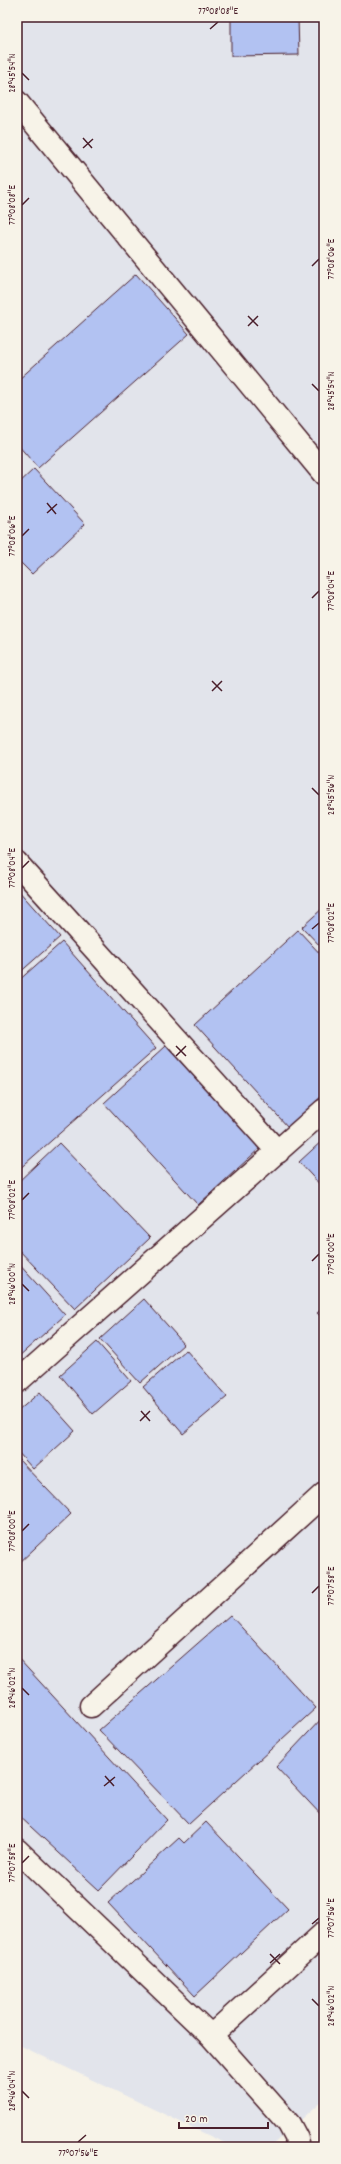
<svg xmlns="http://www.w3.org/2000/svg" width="341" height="2164" viewBox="0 0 341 2164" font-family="Dekko,sans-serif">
  <rect width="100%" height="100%" fill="#f7f3e8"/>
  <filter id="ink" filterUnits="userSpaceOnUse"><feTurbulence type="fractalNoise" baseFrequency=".025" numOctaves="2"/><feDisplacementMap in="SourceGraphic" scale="8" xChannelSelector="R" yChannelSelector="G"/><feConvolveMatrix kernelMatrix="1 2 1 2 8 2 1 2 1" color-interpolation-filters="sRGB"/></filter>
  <g filter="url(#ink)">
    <path fill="#e2e4eb" d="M17,17H324V2099L271,2147H233L17,2044Z"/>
    <path fill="#b2c2f2" stroke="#4a1f2b" d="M231,17H298L299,55L231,56Z
      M136,274L189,334L38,468L17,444V381Z
      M34,469L85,524L32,574L17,559V485Z
      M17,889L60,937L17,975Z
      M324,907V950L302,927Z
      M298,930L324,958V1094L288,1127L195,1025Z
      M62,942L156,1048L17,1171V982Z
      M166,1046L260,1148L198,1205L104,1103Z
      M324,1139V1189L299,1162Z
      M59,1143L150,1238L75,1309L17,1248V1183Z
      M17,1262L65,1315L17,1358Z
      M144,1299L184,1344L140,1383L100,1339Z
      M324,1307V1320L317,1313Z
      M97,1342L131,1381L93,1414L60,1375Z
      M186,1350L227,1397L183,1434L143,1387Z
      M40,1392L75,1431L33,1469L17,1451V1412Z
      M17,1458L71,1514L17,1565Z
      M230,1615L316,1708L189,1824L99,1730Z
      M17,1657L167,1820L99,1890L17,1814Z
      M324,1716V1818L276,1767Z
      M206,1822L288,1909L195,1996L108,1903L179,1838L184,1843Z"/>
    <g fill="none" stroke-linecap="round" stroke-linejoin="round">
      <defs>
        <path id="minor" d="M17,102L324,474
          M17,863L278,1152
          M17,1382L324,1110
          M91,1706L324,1494
          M17,1850L211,2036L289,2124L297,2139L296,2147
          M211,2036L324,1933"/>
      </defs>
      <use href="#minor" stroke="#4a1f2b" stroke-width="25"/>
      <use href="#minor" stroke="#f7f3e8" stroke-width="22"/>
    </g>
  </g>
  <path fill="none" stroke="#4a1f2b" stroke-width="1.5" d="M210,29L218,22M22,73L29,80M83,138L92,148M83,148L93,139M22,205L29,198M312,266L319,259M248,316L258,326M248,326L258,316M312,384L319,391M47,503L56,514M47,513L57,504M22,536L29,529M312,598L319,591M212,681L222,691M212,691L222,681M312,788L319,795M22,868L29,861M312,929L319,923M176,1046L186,1056M176,1056L186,1046M22,1200L29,1193M312,1261L319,1254M22,1284L29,1291M141,1411L150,1421M140,1421L150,1411M22,1531L29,1524M312,1593L319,1586M22,1688L29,1695M105,1776L114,1786M104,1786L115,1777M22,1863L29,1856M312,1924L319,1918M270,1954L280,1964M270,1963L280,1954M312,1999L319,2006M22,2091L29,2098M78,2142L86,2135"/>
  <rect width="341" height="2164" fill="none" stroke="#f7f3e8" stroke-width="44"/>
  <path d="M179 2122v6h89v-6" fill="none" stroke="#4a1f2b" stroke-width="2"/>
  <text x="185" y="2122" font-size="12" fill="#4a1f2b" stroke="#f7f3e8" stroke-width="3" paint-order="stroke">20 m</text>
  <rect x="22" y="22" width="297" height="2120" fill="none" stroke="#4a1f2b" stroke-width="1.5"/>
  <g font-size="10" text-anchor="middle" fill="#4a1f2b">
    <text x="218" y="14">77°08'08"E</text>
    <text transform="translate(11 73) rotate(-90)" y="4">28°45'54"N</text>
    <text transform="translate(11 205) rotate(-90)" y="4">77°08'08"E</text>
    <text transform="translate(330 259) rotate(-90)" y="4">77°08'06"E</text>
    <text transform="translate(330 391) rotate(-90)" y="4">28°45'54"N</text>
    <text transform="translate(11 536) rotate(-90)" y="4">77°08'06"E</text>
    <text transform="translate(330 591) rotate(-90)" y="4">77°08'04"E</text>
    <text transform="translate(330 795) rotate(-90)" y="4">28°45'56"N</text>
    <text transform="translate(11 868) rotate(-90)" y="4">77°08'04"E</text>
    <text transform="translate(330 923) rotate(-90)" y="4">77°08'02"E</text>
    <text transform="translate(11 1200) rotate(-90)" y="4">77°08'02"E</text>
    <text transform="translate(330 1254) rotate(-90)" y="4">77°08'00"E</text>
    <text transform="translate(11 1284) rotate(-90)" y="4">28°46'00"N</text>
    <text transform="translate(11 1531) rotate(-90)" y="4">77°08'00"E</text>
    <text transform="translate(330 1586) rotate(-90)" y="4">77°07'58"E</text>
    <text transform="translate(11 1688) rotate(-90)" y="4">28°46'02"N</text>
    <text transform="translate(11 1863) rotate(-90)" y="4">77°07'58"E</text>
    <text transform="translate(330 1918) rotate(-90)" y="4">77°07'56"E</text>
    <text transform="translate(330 2006) rotate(-90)" y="4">28°46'02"N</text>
    <text transform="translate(11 2091) rotate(-90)" y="4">28°46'04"N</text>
    <text x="78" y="2156">77°07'56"E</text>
  </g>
</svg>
